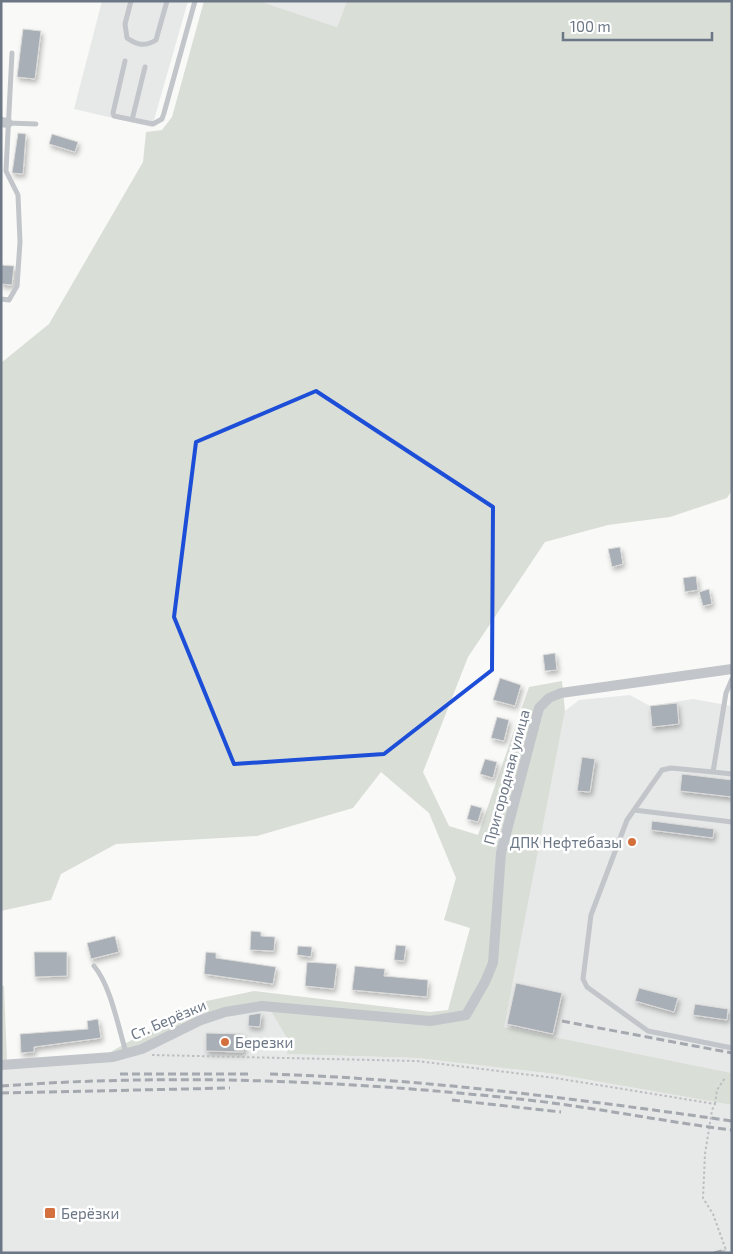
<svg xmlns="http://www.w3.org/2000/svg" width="733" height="1254" viewBox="0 0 733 1254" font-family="'Exo 2',sans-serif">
  <defs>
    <filter id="shadow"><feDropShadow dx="2" dy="3.5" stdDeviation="2.5" flood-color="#0004"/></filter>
  </defs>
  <rect width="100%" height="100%" fill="#f9f9f8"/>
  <path fill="#e7e8e8" d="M102,1H188L152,127L74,109Z
    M259,1H347L337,27Z
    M630,695L650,706L693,699L732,706V1073L503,1027L565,711L579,700Z
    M266,1003L288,1040L287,1054L417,1058L555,1074L732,1105V1253H1V1062L107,1054Z"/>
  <path fill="#d9ded7" d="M204,1H259L337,27L347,1H732V490L727,498L670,517L608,525L545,542L468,657L423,772L449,826L478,835L529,687L562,681L565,711L504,1027L732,1073V1105L555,1074L417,1058L287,1054L288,1040L266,1003L141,1046L107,1054L197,1003L254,991L430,1012L448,1010L470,928L444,920L456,878L429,813L381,772L353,808L257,836L116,844L61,874L51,900L1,911V363L49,324L143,162L146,132L162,130L172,117Z
    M1,985L4,986L7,1061L1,1062Z"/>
  <path fill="#a9afb6" stroke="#dbdbda" filter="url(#shadow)" d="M23,29L41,31L35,79L17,77Z
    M18,133L26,134L23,174L12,173Z
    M52,134L78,142L75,152L49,144Z
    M1,265L14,266L12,285L1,284Z
    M620,547L623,564L612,567L608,549Z
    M696,576L698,590L685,592L683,578Z
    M709,589L712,604L703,606L699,592Z
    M555,653L557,670L545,671L543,655Z
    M500,678L521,685L515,706L493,700Z
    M677,703L679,724L652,727L650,706Z
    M497,717L509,720L504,741L491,738Z
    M582,757L595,759L590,792L577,791Z
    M485,759L497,762L493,778L480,774Z
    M682,774L732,780V797L680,791Z
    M471,805L482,808L478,822L467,819Z
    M652,821L714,829L713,838L651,830Z
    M251,931L261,932V936L275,937L274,951L250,950Z
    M115,936L119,952L91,959L87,943Z
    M396,945L406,946L404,961L394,960Z
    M298,946L312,947L311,957L297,955Z
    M34,952H67V976L35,977Z
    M206,952L216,953V958L276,967L273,984L204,974Z
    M307,962L337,964L334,989L305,986Z
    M355,966L385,969L384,976L428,980L427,997L352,990Z
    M516,983L562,993L553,1034L507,1024Z
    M639,988L678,998L674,1012L635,1001Z
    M695,1004L728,1009L727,1020L693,1015Z
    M261,1013L260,1027L248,1026L249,1015Z
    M98,1019L101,1038L34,1047V1052L21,1053L20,1034L88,1029L87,1021Z
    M206,1033L244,1034L243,1052L206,1051Z"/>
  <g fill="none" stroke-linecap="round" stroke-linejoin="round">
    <path stroke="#bcbec1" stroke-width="2" stroke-dasharray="2.5 2.5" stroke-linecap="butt" d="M152,1055L417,1061L555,1078L715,1104L712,1110L705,1154L703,1198L713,1214L726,1250L716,1253
      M715,1104L717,1090L725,1078"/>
    <path stroke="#c2c5c9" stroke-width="5" d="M131,1L125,24L127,38C137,45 145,47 156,40L167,1
      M125,61L113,113L114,116L153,124L162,119L164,113L195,1
      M132,120L145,67
      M8,123L36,124
      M1,299L9,300L17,286L20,242L18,195L6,171L12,53
      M732,679L726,693L713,772L671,768L662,770L627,820L591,915L583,979L587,987L648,1031L732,1048
      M713,772L732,774
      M634,810L732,822
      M94,966C111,986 118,1027 126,1052"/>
    <path stroke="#c2c5c9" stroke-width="10" d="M1,122L8,123
      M1,1065L113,1057L142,1049L201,1020L225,1012L262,1006L430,1021L466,1015L485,982L493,963L501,853L539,708L549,698L561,693L732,669"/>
    <path stroke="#a4a8af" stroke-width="3" stroke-dasharray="8 4" stroke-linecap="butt" d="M562,1021L732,1053
      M120,1074H252
      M270,1074C425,1079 578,1099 732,1121
      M1,1086C179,1073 360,1081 537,1101C603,1109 667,1122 732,1130
      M1,1093L230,1088
      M452,1100L561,1112
      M714,1253L726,1250"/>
  </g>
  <path fill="none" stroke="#1d4ed8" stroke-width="4" stroke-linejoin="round" d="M316,391L493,507L492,670L384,754L234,764L174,617L196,442Z"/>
  <g fill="#d3703e" stroke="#fff" stroke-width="2">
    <circle cx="632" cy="842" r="5"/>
    <circle cx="225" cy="1042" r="5"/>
    <rect x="44" y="1207" width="12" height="12" rx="2.5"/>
  </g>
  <g text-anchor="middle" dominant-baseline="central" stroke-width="5" stroke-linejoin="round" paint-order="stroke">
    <g font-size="15" fill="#6c7786" stroke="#fff">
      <text transform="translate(506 777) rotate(-75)">Пригородная улица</text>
      <text transform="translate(168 1019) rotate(-23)">Ст. Берёзки</text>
    </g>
    <g font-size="15" fill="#6c7786" stroke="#fff" text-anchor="start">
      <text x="622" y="842" text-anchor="end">ДПК Нефтебазы</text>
      <text x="235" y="1042">Березки</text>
      <text x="61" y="1213">Берёзки</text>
    </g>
  </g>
  <rect width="733" height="1254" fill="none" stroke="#6c7786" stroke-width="5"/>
  <path d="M563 32v8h149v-8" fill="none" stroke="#6c7786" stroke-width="2.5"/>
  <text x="570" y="32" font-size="15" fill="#6c7786" stroke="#ffffff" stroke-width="4" paint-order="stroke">100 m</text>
</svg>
